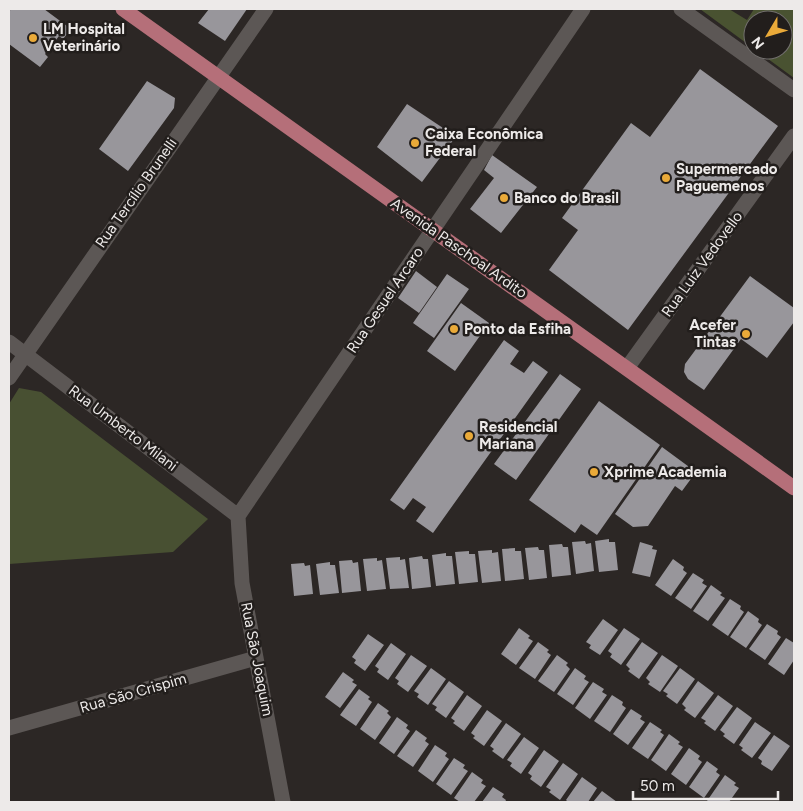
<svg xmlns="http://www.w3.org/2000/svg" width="803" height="811" viewBox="0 0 803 811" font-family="Figtree,sans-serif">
  <rect width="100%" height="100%" fill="#2c2725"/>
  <path fill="#485032" d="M19,388L41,392L208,519L173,552L9,564V404Z"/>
  <path fill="#495231" d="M700,9H729L747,20L754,9H794V78L756,50H783V20H753V48Z"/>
  <path fill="#98969b" d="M11,9H44L71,29L63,39L59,36L45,54L48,57L40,67L9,44V12Z
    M209,9H247L225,41L198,23Z
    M700,69L778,126L628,330L549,270L578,230L562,218L631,123L650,137Z
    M147,81L175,98L174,108L128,171L99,149Z
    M407,104L449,132L454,139L422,182L377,147Z
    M492,155L537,187L501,233L470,209L494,178L484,170Z
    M416,271L437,287L419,313L398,298Z
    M447,274L469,289L434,338L413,323Z
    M750,276L794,308V322L767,358L741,339L704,390L688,379L684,372L685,364Z
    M461,303L489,323L455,371L427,351Z
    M504,340L519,351L510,364L524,373L533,361L548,372L433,533L416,521L426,507L413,498L404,510L390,500Z
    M560,374L581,389L516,480L494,464Z
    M599,401L660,445L597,535L581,524L575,533L529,500Z
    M662,447L696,472L682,491L675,486L648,526L633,527L615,514Z
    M609,539V542H615L618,570L599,572L595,541Z
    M585,541L586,544L591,543L594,571L576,574L572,542Z
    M640,542L653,546L652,549L657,550L650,577L632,573Z
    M562,544L563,547H568L571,575L552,577L549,545Z
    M538,547L539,550H544L547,578L529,580L525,548Z
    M515,548V551H521L524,579L505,581L502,549Z
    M492,550V553L498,552L501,581L482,583L478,551Z
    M469,551V554H475L478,582L459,584L455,552Z
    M446,553V556H452L455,584L436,586L432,555Z
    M422,556L423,559H428L431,587L412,589L409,558Z
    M400,557V560L405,559L409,588L390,589L386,558Z
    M377,558V561L382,560L386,589L367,591L363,559Z
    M673,559L684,567L683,570L687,573L671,596L655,585Z
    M352,560L353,563L358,562L361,591L342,593L339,561Z
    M330,562V565H335L339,593L320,595L316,564Z
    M304,563L305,566L310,565L313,594L294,596L291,564Z
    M693,573L704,580L702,583L707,586L691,609L675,598Z
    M711,585L722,593L720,595L725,598L708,621L693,611Z
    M730,599L741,606L740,609L744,612L728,636L712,625Z
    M748,611L759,619L758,622L762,625L746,648L730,637Z
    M603,619L618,630L600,655L589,648L591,645L586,642Z
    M767,624L778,631L777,634L781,637L765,660L749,649Z
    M519,628L530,636L528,638L533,641L516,665L501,654Z
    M624,628L640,639L621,665L610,657L612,654L608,651Z
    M368,634L384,645L365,671L354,663L356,660L352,657Z
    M786,638L794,643V660L784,675L768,664Z
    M538,642L549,650L547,652L551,655L535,679L519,668Z
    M642,642L658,653L639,679L628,671L630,669L626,665Z
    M391,643L406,654L388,680L377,672L379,669L375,666Z
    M411,655L427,666L408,692L397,684L399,681L395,678Z
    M557,655L568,663L566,665L570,669L554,692L538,681Z
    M662,655L678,666L660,692L648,684L650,682L646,678Z
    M431,668L446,679L428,705L417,697L419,694L414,691Z
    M575,668L586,676L584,679L589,682L573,705L557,694Z
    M680,668L695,679L677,704L666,696L668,694L663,691Z
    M343,672L354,680L352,682L357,685L340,708L325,697Z
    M449,681L464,692L446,718L435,710L437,707L432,704Z
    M698,681L714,693L695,718L684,710L686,708L682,704Z
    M593,682L604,689L602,692L607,695L590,719L575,708Z
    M359,689L370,697L368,699L372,702L356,726L340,715Z
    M467,695L482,706L464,731L453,723L455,721L451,718Z
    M612,695L623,702L622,705L626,708L610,732L594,721Z
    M718,695L733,706L715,731L704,723L706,721L701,718Z
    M378,703L389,711L387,713L391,717L375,740L360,729Z
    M737,707L752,718L734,744L723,736L725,734L720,730Z
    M631,709L642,716L640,719L645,722L628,745L613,734Z
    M487,710L502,721L484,746L473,738L475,736L471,733Z
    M397,717L408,725L406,728L410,731L394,754L379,743Z
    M650,722L662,730L660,732L664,735L648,759L632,748Z
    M755,722L771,733L752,758L741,750L743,748L739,745Z
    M506,723L521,734L503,759L492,751L494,749L490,746Z
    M416,730L427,738L425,741L429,744L413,767L397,756Z
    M669,734L680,742L678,744L683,747L666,771L651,760Z
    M774,735L790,746L772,771L761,764L762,761L758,758Z
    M524,737L539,748L521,774L510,766L512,763L507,760Z
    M435,745L447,753L445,756L449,759L433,782L418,771Z
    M689,748L700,756L698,759L702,762L686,785L671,774Z
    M544,750L559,761L541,787L530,779L532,776L528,773Z
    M454,758L465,765L463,768L468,771L451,795L436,784Z
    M707,761L718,769L716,772L720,775L704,798L689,787Z
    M563,763L578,774L560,800L549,792L551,790L546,787Z
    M472,772L483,780L481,783L486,786L474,802H460L454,798Z
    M725,775L736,783L734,785L739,788L729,802H709L707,801Z
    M582,777L597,788L588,802H568L566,800Z
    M493,787L504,794L502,797L506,800L505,802H482Z
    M602,791L617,802H593Z"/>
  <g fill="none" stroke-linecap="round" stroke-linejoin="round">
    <path stroke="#5c5755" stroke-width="15" d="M681,9L794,90
      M9,342L238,516
      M627,368L794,136
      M9,378L266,9
      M238,516L583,9
      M238,516L242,583L283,802
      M9,728L256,658"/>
    <path stroke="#b56f79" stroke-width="15" d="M123,9L794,488"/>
  </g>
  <g fill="#eaaa39" stroke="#221e1c" stroke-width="2">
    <circle cx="33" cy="38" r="5"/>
    <circle cx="415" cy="143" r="5"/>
    <circle cx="666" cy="178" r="5"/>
    <circle cx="504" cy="198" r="5"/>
    <circle cx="454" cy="329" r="5"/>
    <circle cx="746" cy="334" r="5"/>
    <circle cx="469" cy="436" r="5"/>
    <circle cx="594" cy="472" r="5"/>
  </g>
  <g text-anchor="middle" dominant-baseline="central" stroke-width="5" stroke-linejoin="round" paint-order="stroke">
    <g font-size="15" font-weight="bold" fill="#edeae9" stroke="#221e1c" text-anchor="start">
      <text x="43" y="29">LM Hospital<tspan x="43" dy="17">Veterinário</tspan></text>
      <text x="425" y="134">Caixa Econômica<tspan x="425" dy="17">Federal</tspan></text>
      <text x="676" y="169">Supermercado<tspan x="676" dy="17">Paguemenos</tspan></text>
      <text x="514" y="198">Banco do Brasil</text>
      <text x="736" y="325" text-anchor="end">Acefer<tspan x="736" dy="17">Tintas</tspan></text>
      <text x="464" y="329">Ponto da Esfiha</text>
      <text x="479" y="427">Residencial<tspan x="479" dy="17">Mariana</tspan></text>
      <text x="604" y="472">Xprime Academia</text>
    </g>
    <g font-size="15" fill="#edeae9" stroke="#221e1c">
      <text transform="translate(136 193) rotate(-55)">Rua Tercílio Brunelli</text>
      <text transform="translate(459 248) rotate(35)">Avenida Paschoal Ardito</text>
      <text transform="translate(702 264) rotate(-54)">Rua Luiz Vedovello</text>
      <text transform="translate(385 300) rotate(-56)">Rua Gesuel Arcaro</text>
      <text transform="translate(123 428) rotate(37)">Rua Umberto Milani</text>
      <text transform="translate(257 659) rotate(79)">Rua São Joaquim</text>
      <text transform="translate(133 693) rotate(-16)">Rua São Crispim</text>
    </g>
  </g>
  <rect width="803" height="811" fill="none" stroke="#edeae9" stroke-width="20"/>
  <g transform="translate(768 35) rotate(232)"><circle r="24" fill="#221e1c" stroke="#73706e"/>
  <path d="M0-4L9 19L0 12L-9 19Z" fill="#eaaa39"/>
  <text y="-8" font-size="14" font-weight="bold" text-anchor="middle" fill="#edeae9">N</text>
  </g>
  <path d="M633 791v8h145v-8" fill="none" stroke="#edeae9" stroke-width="2.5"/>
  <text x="640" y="791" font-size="15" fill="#edeae9" stroke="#221e1c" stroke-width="4" paint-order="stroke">50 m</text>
</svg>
